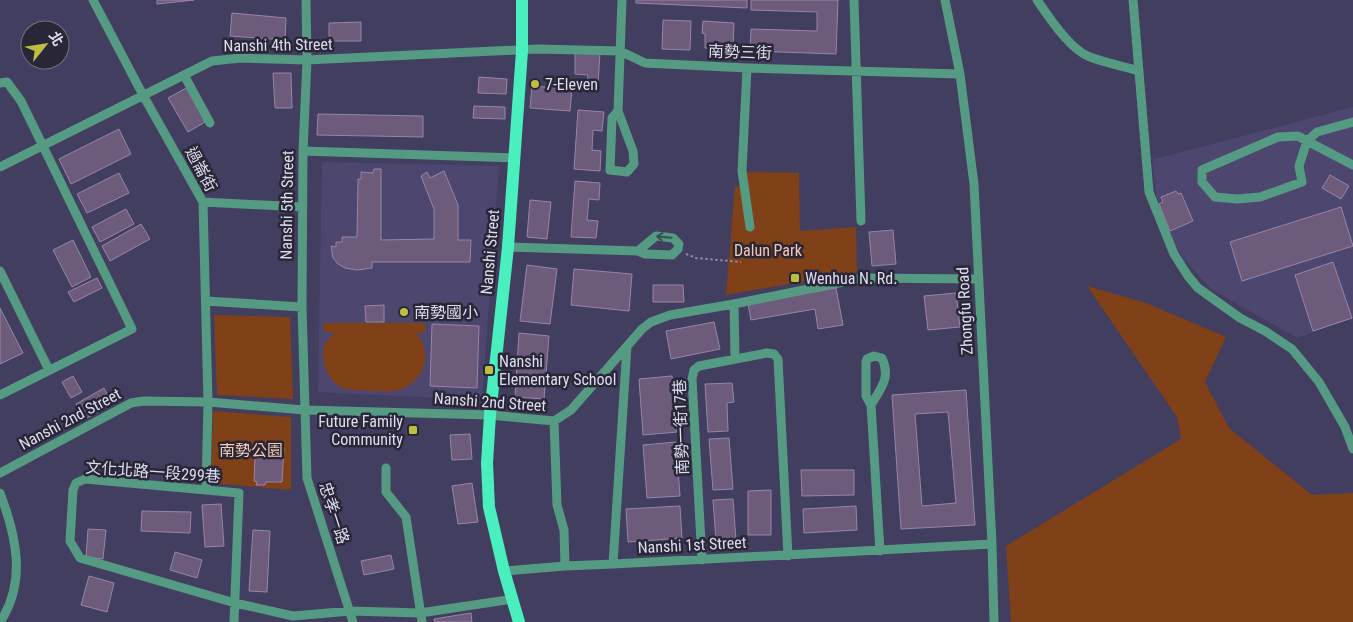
<svg xmlns="http://www.w3.org/2000/svg" width="1353" height="622" viewBox="0 0 1353 622" font-family="'Roboto Condensed','Noto Sans TC',sans-serif">
  <rect width="100%" height="100%" fill="#423e5f"/>
  <path fill="#4d4770" d="M1353,107V318L1297,338L1211,289L1184,259L1166,231L1156,192L1152,160Z
    M322,162L499,166L482,400L318,392Z"/>
  <path fill="#804018" d="M746,172L799,173L800,231L856,227L857,272L726,295L735,186L744,187Z
    M1087,286L1146,303L1226,337L1205,382L1229,428L1312,495L1353,493V622H1011L1006,546L1181,439L1177,417Z
    M214,315L290,317L293,399L217,395Z
    M324,323H425V333H416C423,341 426,350 425,361C423,376 408,390 393,391C386,392 378,391 370,391C361,390 351,391 343,388C328,382 319,360 325,345C327,340 331,336 334,332H324Z
    M213,411L291,417V490L211,483Z"/>
  <path fill="#6d5b7c" stroke="#9885a9" fill-rule="evenodd" d="M157,0H194L157,4Z
    M636,0H747V8L636,3Z
    M751,0H838L836,54L750,51L751,29L817,31V12L751,10Z
    M232,13L286,18L285,40L230,36Z
    M663,20L691,21L690,50L662,49Z
    M703,21L734,23L733,49L705,48V34L702,33Z
    M361,22V41H329V23Z
    M575,52L600,53L598,84L587,83L588,75L575,74Z
    M273,73H291L292,108H275Z
    M479,77L507,79L506,94L478,93Z
    M532,86L572,89L570,111L530,108Z
    M188,87L207,121L188,132L168,98Z
    M474,106L505,107V119L473,118Z
    M578,110L604,112L602,131L593,130L592,150L601,151L600,171L574,169Z
    M318,114L423,116V137L317,135Z
    M119,129L131,154L71,184L59,159Z
    M374,169H381V240L434,239V209L421,176L427,172L430,178L444,171L458,205V240H471L470,262H372V268L357,270L345,268L338,264L333,258L331,246L336,247V242H342V237H357L358,179H361V172L373,173Z
    M119,173L129,193L87,213L77,194Z
    M1330,175L1349,186L1341,199L1322,188Z
    M575,181L600,183L599,200L589,199L587,220L598,221L596,238L571,237Z
    M1176,191L1178,194L1181,193L1193,221L1170,231L1159,204L1163,202L1161,197Z
    M530,200L551,202L547,239L527,237Z
    M1341,207L1353,246L1242,281L1230,242Z
    M126,209L134,224L100,242L92,227Z
    M141,224L150,239L110,261L102,246Z
    M893,230L896,264L872,266L869,232Z
    M73,240L91,277L72,287L53,250Z
    M1333,262L1352,318L1313,331L1295,275Z
    M527,265L557,269L550,324L520,321Z
    M574,269L632,274L629,311L571,305Z
    M97,278L102,288L74,302L68,292Z
    M653,285H683L684,302H653Z
    M836,288L843,325L818,329L815,309L751,320L748,304Z
    M956,293L960,327L928,330L924,296Z
    M384,305V322H366L365,306Z
    M0,308L23,353L0,364Z
    M714,322L720,349L671,359L666,331Z
    M432,324L479,326L477,388L430,386Z
    M519,333L549,336L544,399L515,397Z
    M73,376L82,392L71,398L62,382Z
    M672,376L677,432L643,435L639,379Z
    M732,383L734,402L727,403L728,431L708,432L705,384Z
    M104,388L112,404L85,419L76,404Z
    M966,390L975,525L901,529L892,395ZM948,412L956,503L922,506L915,414Z
    M470,434L472,459L452,460L450,435Z
    M729,438L733,489L713,490L709,439Z
    M676,442L680,496L647,498L643,445Z
    M268,447L284,448L282,482H266L265,485H256L257,482L254,481L255,458L267,459Z
    M801,470H854V495L802,496Z
    M472,483L478,522L458,524L452,486Z
    M771,490V535H748V491Z
    M733,499L736,540L716,541L713,500Z
    M221,504L224,546L205,547L202,505Z
    M680,506L682,538L628,542L626,509Z
    M856,506L857,530L804,533L803,509Z
    M142,511L191,512L190,533L141,531Z
    M88,529L106,530L103,559L86,557Z
    M253,530L270,531L267,592L249,591Z
    M175,552L202,560L197,578L170,570Z
    M391,555L394,569L364,575L361,561Z
    M89,576L114,583L107,612L81,605Z
    M471,613L472,622H435L434,619Z"/>
  <g fill="none" stroke-linecap="round" stroke-linejoin="round">
    <path stroke="#8f8ca7" stroke-width="2" stroke-dasharray="2.5 2.5" stroke-linecap="butt" d="M686,254L696,258L741,262"/>
    <path stroke="#559a82" stroke-width="9" d="M93,0L143,95L203,202L208,402L206,490
      M306,0L307,60L303,151L302,307L307,478L353,622
      M854,0L861,221
      M945,0L960,74L974,184L992,544L994,622
      M1037,0C1049,17 1070,50 1090,57C1106,63 1123,66 1139,71
      M1133,0L1149,192L1174,254L1188,276L1198,288L1240,318L1265,331L1292,349L1319,382L1345,427L1353,449
      M747,68L742,171L750,227
      M184,75L210,123
      M0,83L7,82L21,101L132,329L0,395
      M618,111L633,151L634,164L627,172L610,170L612,118L618,111L622,0
      M1353,122L1317,132L1307,141L1353,165
      M1298,136L1307,141L1299,166L1302,182L1260,197L1237,199L1215,197L1202,182V170L1278,137Z
      M303,151L514,158
      M0,167L212,61L241,58L307,60L537,49L620,51L645,63L747,68L960,74
      M203,202L302,207
      M508,247L638,251L645,254L672,255L678,249L679,244L673,238L656,236L638,251
      M0,271L49,370
      M206,301L302,307
      M734,304L735,358
      M627,346L613,564L992,544
      M871,405C881,388 891,378 882,358L874,356L867,359L866,362V396L871,405L880,551
      M554,421L557,505L564,530L565,566
      M386,468V492L406,517L422,622
      M0,473L131,403L144,401L208,402L304,410L490,415L554,421L571,410L642,329L651,322L670,315L734,304L863,278L979,279
      M0,493C16,535 27,582 0,622
      M702,560L692,379L694,370L699,366L767,353L774,354L778,359L788,556
      M504,571L565,566L613,564
      M234,622L239,493L85,479L76,483L73,490L70,541L80,558L235,603L293,616L351,611L420,613L513,599"/>
    <path stroke="#4aefbf" stroke-width="12" d="M519,622L504,571L489,507L487,463L490,415L508,247L522,51V0"/>
  </g>
  <defs><path id="oneway-shaft" d="M-6 0H5M1.5-3L5.5 0L1.5 3" fill="none" stroke-width="1.6" stroke-linecap="round" stroke-linejoin="round" transform="scale(1.25)"/></defs>
  <use stroke="#384f51" href="#oneway-shaft" transform="translate(664 237) rotate(-175)"/>
  <g fill="#bebf42" stroke="#292737" stroke-width="2">
    <circle cx="535" cy="84" r="5"/>
    <rect x="790" y="273" width="10" height="10" rx="2.5"/>
    <circle cx="404" cy="312" r="5"/>
    <rect x="484" y="365" width="10" height="10" rx="2.5"/>
    <rect x="408" y="425" width="10" height="10" rx="2.5"/>
  </g>
  <g text-anchor="middle" dominant-baseline="central" stroke-width="5" stroke-linejoin="round" paint-order="stroke">
    <g font-size="16" fill="#dfddf2" stroke="#292737">
      <text transform="translate(278 45) rotate(-1)">Nanshi 4th Street</text>
      <text transform="translate(740 52) rotate(2)">南勢三街</text>
      <text transform="translate(201 169) rotate(62)">過崙街</text>
      <text transform="translate(287 205) rotate(-89)">Nanshi 5th Street</text>
      <text transform="translate(490 252) rotate(-85)">Nanshi Street</text>
      <text transform="translate(965 311) rotate(-93)">Zhongfu Road</text>
      <text transform="translate(490 402) rotate(4)">Nanshi 2nd Street</text>
      <text transform="translate(70 419) rotate(-28)">Nanshi 2nd Street</text>
      <text transform="translate(681 427) rotate(-92)">南勢一街17巷</text>
      <text transform="translate(153 472) rotate(4)">文化北路一段299巷</text>
      <text transform="translate(334 513) rotate(72)">忠孝一路</text>
      <text transform="translate(692 545) rotate(-3)">Nanshi 1st Street</text>
    </g>
    <g font-size="16" fill="#dfddf2" stroke="#292737" text-anchor="start">
      <text x="545" y="84">7-Eleven</text>
      <text x="805" y="278">Wenhua N. Rd.</text>
      <text x="414" y="312">南勢國小</text>
      <text x="499" y="361">Nanshi<tspan x="499" dy="18">Elementary School</tspan></text>
      <text x="403" y="421" text-anchor="end">Future Family<tspan x="403" dy="18">Community</tspan></text>
    </g>
    <g font-size="16" fill="#f5c9b2" stroke="#292737">
      <text x="768" y="250">Dalun Park</text>
      <text x="251" y="450">南勢公園</text>
    </g>
  </g>
  <g transform="translate(45 45) rotate(60)"><circle r="24" fill="#292737" stroke="#727082"/>
  <path d="M0-4L9 19L0 12L-9 19Z" fill="#bebf42"/>
  <text y="-8" font-size="14" font-weight="bold" text-anchor="middle" fill="#dfddf2">北</text>
  </g>
</svg>
